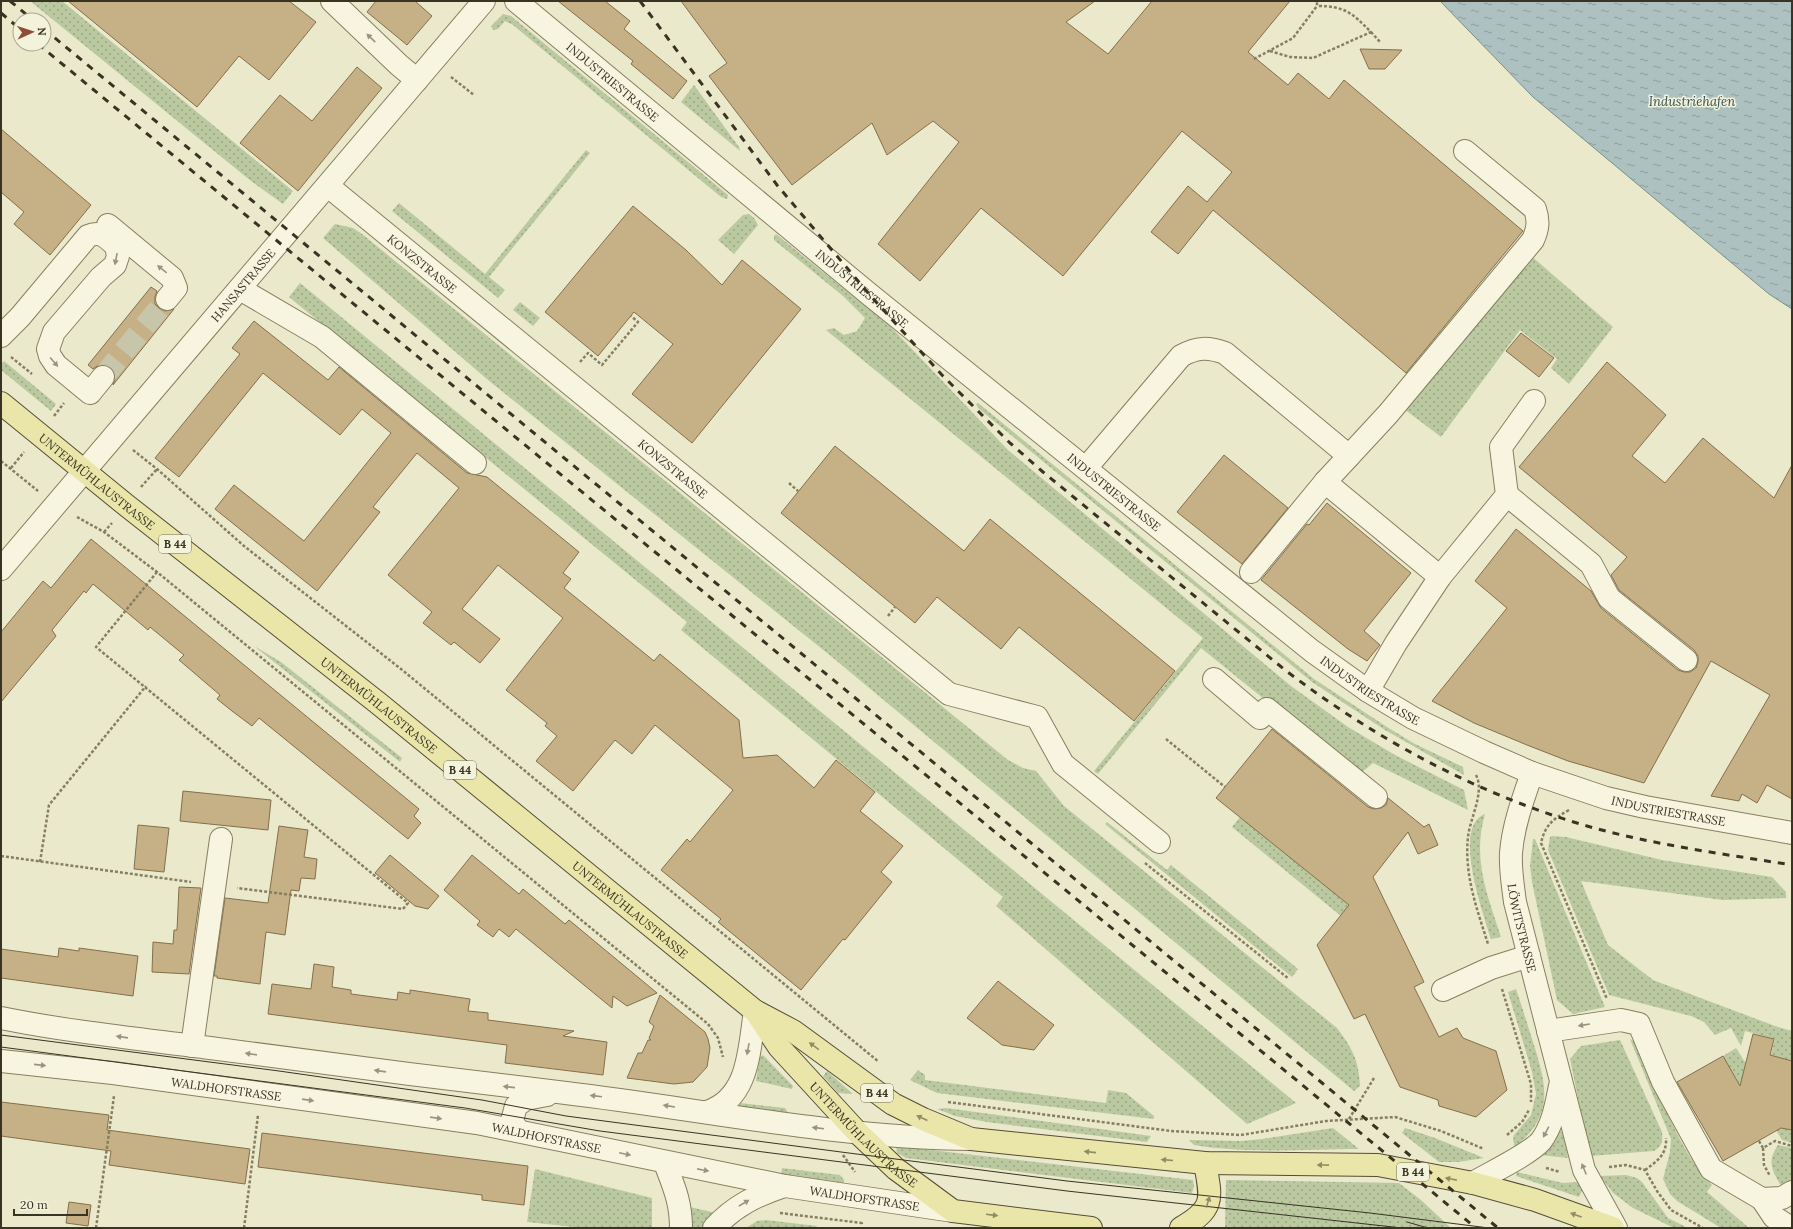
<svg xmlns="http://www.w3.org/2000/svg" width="1793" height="1229" viewBox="0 0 1793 1229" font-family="Lora,serif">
  <defs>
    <pattern id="grass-dots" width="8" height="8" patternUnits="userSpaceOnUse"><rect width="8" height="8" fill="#bac9a0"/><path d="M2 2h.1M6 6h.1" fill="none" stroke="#98a482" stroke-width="1.8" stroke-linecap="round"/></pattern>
    <pattern id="water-ripples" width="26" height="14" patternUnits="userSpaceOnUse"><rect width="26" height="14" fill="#acc1c0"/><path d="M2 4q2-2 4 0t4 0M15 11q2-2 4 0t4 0" fill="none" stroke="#8d9d9c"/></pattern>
  </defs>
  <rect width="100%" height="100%" fill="#ebe9cc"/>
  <path fill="url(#grass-dots)" d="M30,1H62L293,191L283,204L251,181Z
    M503,14L511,16L728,195L727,199L721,197L513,25L505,21L498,29L493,30L491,26Z
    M694,85L739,147L740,151L681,102Z
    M586,150L590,153L489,277L505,290L498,298L392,211L399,203L485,274Z
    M749,214L754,218L758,225L734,254L718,240L743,215Z
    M335,224L353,228L362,234L1008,760L1023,768L1036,771L1064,806L1337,1028C1352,1048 1359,1060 1360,1086L1354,1091L832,657L488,380L323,238Z
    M776,234L891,327L1008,450L1291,686L1348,727L1395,755L1464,790L1468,810L1373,763L1361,773L1280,712L1201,648L1098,774L1094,771L1203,638L826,330L834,328L844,335L857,331L865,318L843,296L774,240V236Z
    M1529,254L1613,327L1569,384L1551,368L1557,359L1520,330L1441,437L1404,409Z
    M300,283L1296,1103L1247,1124L996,906L1003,897L681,630L687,622L289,297Z
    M520,302L540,318L533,326L513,310Z
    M4,361L56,404L51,411L1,370V364Z
    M978,403L1314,679L1387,727L1415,744L1463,767L1464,775L1385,730L1312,682L978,408L976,404Z
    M254,646L281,662L402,758L400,762Z
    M1485,814C1472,859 1487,894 1501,937L1491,939C1484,916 1451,826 1485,814Z
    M1240,817L1349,905L1341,916L1232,827Z
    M1107,822L1167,870L1171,865L1298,969L1292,977L1105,824Z
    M1552,836L1566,837L1662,860L1772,877L1786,892V898L1723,900L1581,881L1608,945L1653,980L1775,1026L1792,1031V1061L1779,1058L1762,1090L1775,1039L1745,1031L1741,1046L1731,1028L1715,1035L1704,1022L1691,1016L1609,995L1548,850L1550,837Z
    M1533,839H1535L1605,1007L1573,1014L1557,1000L1532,882L1530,866Z
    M1516,989C1522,1007 1528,1026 1534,1045C1547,1087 1554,1116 1515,1147L1513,1140L1514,1135L1531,1115L1536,1094L1532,1072L1508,992Z
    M1630,1039L1639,1044C1657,1087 1679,1153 1712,1185L1707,1192L1749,1228H1721L1677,1201L1670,1194L1663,1179L1670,1152L1671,1139Z
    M1620,1040L1662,1132C1663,1142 1662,1146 1654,1151L1590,1156L1570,1059L1581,1046Z
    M1736,1048L1745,1062L1760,1066L1747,1098L1723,1056Z
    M763,1055L793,1086L792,1089L756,1081L760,1057Z
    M918,1070L925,1075V1080L1106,1103L1108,1090L1126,1093L1154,1116V1119L937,1093L910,1080Z
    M827,1071L853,1094L838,1093L823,1076Z
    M740,1103L785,1108L791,1117L739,1108Z
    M946,1108L1151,1136L1147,1142L987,1122L955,1116L937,1109Z
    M1333,1128L1359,1149C1304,1149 1247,1154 1194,1145L1189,1140L1241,1141L1262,1139Z
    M1405,1128L1435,1138L1484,1158L1458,1162H1439L1402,1133Z
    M1781,1128L1792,1130V1143L1782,1140L1776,1130Z
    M1558,1131H1563L1568,1158L1540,1155Z
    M1778,1145L1792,1148V1187L1784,1191C1774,1173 1765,1164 1778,1145Z
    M896,1146L1193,1180L1194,1186L1192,1193L906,1158L897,1153Z
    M782,1168L840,1175L844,1180V1185L781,1175Z
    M535,1169L652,1198V1228H583L527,1222Z
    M1517,1172L1563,1183L1578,1182L1583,1189L1579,1197L1516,1176Z
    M1626,1175L1637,1178L1642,1182L1668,1218L1688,1228H1674L1633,1208L1613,1193L1600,1176Z
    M1226,1180L1399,1183L1421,1200L1451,1228H1225Z
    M690,1207L716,1213L702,1228H688Z
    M766,1220L817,1226L816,1228H746L757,1221Z"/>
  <path fill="url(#water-ripples)" stroke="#738f8e" d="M1440,1H1792V309L1769,294L1533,97Z"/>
  <path fill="#c6b086" stroke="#846f49" d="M68,1H289L316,22L269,80L239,56L197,107Z
    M376,1H415L432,16L407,45L367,12Z
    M558,1H605L630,21L624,29L687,81L673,99L631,64L633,61Z
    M681,1H1095L1066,22L1108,54L1152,1H1290L1248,52L1288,85L1298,73L1329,99L1344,80L1523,231L1406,373L1213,210L1178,254L1151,232L1188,186L1207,202L1232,172L1182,131L1063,276L981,208L920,281L878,244L959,142L933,121L887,155L872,123L792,185L709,76L727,63Z
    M1360,49L1402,50L1385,69H1369Z
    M357,67L382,88L298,191L240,143L280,95L312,121Z
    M1,129L91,205L50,255L14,224L24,212L1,192Z
    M633,206L686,250L722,285L742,260L801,309L692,443L632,394L673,344L634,312L598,356L545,312Z
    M151,287L157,291L155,297V304L159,308L165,311L174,309L113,385L115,379V373L111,367L105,365H99L93,369L88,365Z
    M254,321L328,380L339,367L467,473L487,477L579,552L563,573L571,579L564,588L654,661L660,654L739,720L743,758L777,755L814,788L836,760L875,792L860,811L903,846L881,872L892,882L845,940L843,939L801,990L718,922L721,919L661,870L687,839L690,842L733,790L655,725L632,754L615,740L573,791L536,761L557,736L545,726L547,723L506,690L563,618L498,565L462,609L500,639L480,663L454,642L451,645L423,623L432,612L388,575L459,488L417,453L373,507L380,512L317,591L215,509L234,485L304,541L391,433L362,409L340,435L263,373L179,477L155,458L240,354L232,348Z
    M1521,333L1554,358L1539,377L1506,351Z
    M1607,362L1666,415L1632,456L1665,483L1703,438L1774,498L1792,465V799L1767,785L1757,803L1742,794L1739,801L1711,796L1770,695L1711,661L1644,783L1568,761L1527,745L1474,723L1432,701L1507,608L1475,581L1516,529L1591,591L1601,608L1678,670L1684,672H1690L1696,668L1698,662V656L1694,650L1619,590L1611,575L1627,557L1519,467Z
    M835,446L964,551L990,519L1175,671L1134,721L1019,627L1001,649L937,597L915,623L781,513Z
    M1224,455L1288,508L1242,564L1177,512Z
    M1327,503L1411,573L1364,631L1380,645L1367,661L1348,649L1261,580L1307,524L1309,525Z
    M91,539L419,809L414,816L421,823L408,839L259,718L252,726L232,711L217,699L220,695L179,660L184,655L150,627L148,630L93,584L86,593L84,591L52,630L56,636L1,702V632L43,581L51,588Z
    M1272,729L1368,807L1374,809L1381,808L1386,805L1388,798L1424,827L1429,824L1438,845L1418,854L1408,832L1373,877L1424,982L1414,987L1439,1037L1457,1028L1463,1038L1496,1051L1507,1090L1476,1117L1439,1106L1438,1100L1400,1087L1365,1014L1354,1019L1317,945L1349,905L1216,798Z
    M183,791L271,800L268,830L180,821Z
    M138,825L169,828L164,872L134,869Z
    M279,826L308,830L304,857L317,859L315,879L301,878L299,891L291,890L285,935L266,932L260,984L217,978V976H214L225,898L268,903Z
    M390,855L439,896L428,909L415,906L375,873Z
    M472,855L519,894L523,889L565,924L569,920L657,993L627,1006L613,996L612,1008L516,929L509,937L499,929L493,937L477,925L480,921L444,890Z
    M179,887L201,888L189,974L152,972L153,942L173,944L174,930H177Z
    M59,948L79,951V948L138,956L133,996L1,978V949L58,957Z
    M314,964L334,967L332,987L351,990V994L397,1000L398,992L410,994V990L470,999L468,1011L488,1013V1020L574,1031L563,1036L607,1042L603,1075L505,1063L507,1045L268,1014L272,984L311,989Z
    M998,981L1054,1025L1034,1050L1002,1045L967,1018Z
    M660,995L705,1032L708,1039L710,1048L707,1067L693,1082L674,1084L627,1078L638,1053H642L648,1040H651L649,1038L654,1026L649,1022Z
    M1753,1034L1774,1039L1770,1055L1792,1061V1130L1781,1128L1723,1161L1677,1082L1723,1056L1740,1086Z
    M1,1102L109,1115L107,1130L250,1149L245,1184L109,1165L111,1151L1,1136Z
    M262,1133L528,1166L524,1205L482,1200V1195L258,1167Z
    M69,1202L91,1205L88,1226L66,1223Z"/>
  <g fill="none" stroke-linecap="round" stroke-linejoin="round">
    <path stroke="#c7c5aa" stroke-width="22" stroke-dasharray="22 11" stroke-linecap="butt" d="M103,377L167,299"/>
    <defs>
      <g id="minor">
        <path d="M332,1L399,65L417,80"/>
        <path id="s1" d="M516,1L869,294L1312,651L1368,691L1413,718L1484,752L1532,773L1606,798L1645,807L1792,833"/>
        <path id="s2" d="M328,186L949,694L1037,717L1063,764L1159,842"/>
        <path d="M108,225L172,278L176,288L167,299"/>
        <path d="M240,289L322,337L475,463"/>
        <path d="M1,336L20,317L88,236C101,230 107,238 116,246L118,256L115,265L101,277L54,332L48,349L50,356L56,365L90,393L103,377"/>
        <path d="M1086,468L1181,356C1197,347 1208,347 1225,353L1349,456"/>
        <path d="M1325,482L1440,577"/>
        <path d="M1507,495L1591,564L1609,598L1686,660"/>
        <path id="s3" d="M1,569L484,1"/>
        <path d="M1251,572L1325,482L1388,414L1533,240C1538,229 1539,221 1535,209L1465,151"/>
        <path d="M1214,679L1260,718L1267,709L1376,797"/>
        <path d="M1368,691L1396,643L1440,577L1507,495L1501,447L1534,401"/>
        <path id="s4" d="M1532,773C1523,799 1513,826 1511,853C1510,869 1513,886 1515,902L1584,1170L1616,1228"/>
        <path d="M1443,990L1491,968L1529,956"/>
        <path d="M1,1018C70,1032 140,1039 210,1048C329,1064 447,1079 566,1093C701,1109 835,1138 971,1139"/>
        <path d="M1548,1031L1621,1020L1639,1024L1663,1082L1711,1169L1762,1199L1774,1217L1791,1228"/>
        <path d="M192,1046L221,839"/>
        <path id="s5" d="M1,1061L113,1073L477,1123L785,1186L953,1211"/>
        <path d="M707,1112C750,1098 749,1048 755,1011"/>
        <path d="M518,1131L512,1121L516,1106L526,1099L547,1095"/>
        <path d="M665,1163C674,1187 681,1202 681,1228"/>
        <path d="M1473,1183C1488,1174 1530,1154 1541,1141C1553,1125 1556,1105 1560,1086"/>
        <path d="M1762,1199L1782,1198L1792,1192"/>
        <path d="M714,1228C734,1206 757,1195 784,1186"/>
      </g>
      <g id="major">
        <path id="s6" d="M1,403L126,505L378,703L755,1011L793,1031L893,1104L923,1119L971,1139L1205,1163L1378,1165L1473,1183L1535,1200L1613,1228"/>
        <path id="s7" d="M756,1012L779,1047L857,1132L896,1169L953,1211L1091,1228"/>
        <path d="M1181,1228C1216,1208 1211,1198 1205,1163"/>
      </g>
    </defs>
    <use href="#minor" stroke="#877e61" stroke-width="24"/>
    <use href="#major" stroke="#564c34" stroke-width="24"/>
    <path stroke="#877e61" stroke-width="2.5" stroke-dasharray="3 2" stroke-linecap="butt" d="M1371,32L1380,42
      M1270,51L1290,57L1313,58L1371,32C1352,13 1345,6 1317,6
      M1254,59L1293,38L1317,6V1
      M451,77L474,95
      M11,357L32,374
      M580,362L588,353L602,365L638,322L631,316
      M54,416L64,403
      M133,450L157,469L244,546L401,669L879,1062
      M1,461L38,491
      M11,468L24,452
      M789,483L798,491
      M141,487L157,469
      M77,517L104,532L157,572L708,1024L718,1038L723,1057
      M104,532L112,523
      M157,572L96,647L408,903L403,909L237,888
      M888,616L895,607
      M1166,739L1225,787
      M1476,775C1485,792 1470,818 1468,837C1464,875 1477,909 1488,944
      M1569,810C1553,819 1545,825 1541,843L1607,999
      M1,856L191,882
      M40,862L49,805L146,686
      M1145,863L1289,979
      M1502,989L1531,1084V1102
      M948,1102L1171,1131L1241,1135L1326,1121L1395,1117L1441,1131L1484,1149
      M1349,1119L1374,1078
      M1507,1135L1522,1122L1529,1110
      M1759,1141L1763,1148L1775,1141L1792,1146
      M1763,1148L1764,1165L1770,1176
      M843,1155L855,1172
      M1609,1167L1626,1165L1645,1170L1657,1191L1671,1210L1703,1228
      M1546,1168L1560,1172
      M1645,1170C1657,1161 1667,1155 1666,1138
      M780,1213L862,1223V1221
      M96,1228L114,1096
      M244,1228L258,1115"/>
    <use href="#minor" stroke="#f7f5df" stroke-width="22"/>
    <use href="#major" stroke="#eae5a9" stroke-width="22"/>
    <path stroke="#393323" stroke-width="1" d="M1,1035L279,1071L482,1100L566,1116L841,1152L1067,1181L1370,1213L1489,1228
      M1,1047L465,1108L600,1131L1067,1191L1402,1228
      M1407,1222L1428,1228"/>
    <path stroke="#393323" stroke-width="3" stroke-dasharray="7 7" stroke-linecap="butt" d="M10,1L33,20
      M640,1L777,185L869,294L942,375L1010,443L1043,472L1285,670C1377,740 1477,794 1587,826C1654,845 1724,854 1792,865
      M1,13L20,29
      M44,29L1498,1228
      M38,44L1476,1228"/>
  </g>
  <defs><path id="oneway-solid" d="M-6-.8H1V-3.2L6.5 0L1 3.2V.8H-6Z"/></defs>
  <g fill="#989481">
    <use href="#oneway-solid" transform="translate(371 38) rotate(-136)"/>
    <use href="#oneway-solid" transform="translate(116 259) rotate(101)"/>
    <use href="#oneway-solid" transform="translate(162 269) rotate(-141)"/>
    <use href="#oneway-solid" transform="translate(54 362) rotate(49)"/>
    <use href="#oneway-solid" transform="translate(1584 1025) rotate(171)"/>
    <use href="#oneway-solid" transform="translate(122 1037) rotate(-172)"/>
    <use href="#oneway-solid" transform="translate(748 1049) rotate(100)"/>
    <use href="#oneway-solid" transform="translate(251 1054) rotate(-172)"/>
    <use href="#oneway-solid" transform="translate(40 1065) rotate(6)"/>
    <use href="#oneway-solid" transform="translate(380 1071) rotate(-172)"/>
    <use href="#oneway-solid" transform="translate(509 1087) rotate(-174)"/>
    <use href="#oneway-solid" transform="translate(596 1096) rotate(-173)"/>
    <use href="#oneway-solid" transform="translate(308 1100) rotate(8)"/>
    <use href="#oneway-solid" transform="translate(669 1106) rotate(-171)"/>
    <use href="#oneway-solid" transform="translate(436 1118) rotate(8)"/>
    <use href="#oneway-solid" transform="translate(818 1128) rotate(-173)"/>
    <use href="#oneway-solid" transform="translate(1546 1132) rotate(118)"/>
    <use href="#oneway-solid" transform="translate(625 1154) rotate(12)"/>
    <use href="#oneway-solid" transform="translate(1584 1169) rotate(-112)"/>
    <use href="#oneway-solid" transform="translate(703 1170) rotate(11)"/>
    <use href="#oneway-solid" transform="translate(744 1203) rotate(-31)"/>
  </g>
  <g fill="#928c66">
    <use href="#oneway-solid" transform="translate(814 1046) rotate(-144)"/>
    <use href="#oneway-solid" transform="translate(922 1118) rotate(-155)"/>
    <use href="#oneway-solid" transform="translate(1090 1152) rotate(-174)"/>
    <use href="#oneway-solid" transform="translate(1167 1160) rotate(-175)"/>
    <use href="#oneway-solid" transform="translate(1323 1165) rotate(-179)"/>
    <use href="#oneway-solid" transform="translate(1451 1179) rotate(-169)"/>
    <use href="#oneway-solid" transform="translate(1208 1202) rotate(-74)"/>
    <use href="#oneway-solid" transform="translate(992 1215) rotate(7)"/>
    <use href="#oneway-solid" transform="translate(1576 1215) rotate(-160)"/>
  </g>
  <g text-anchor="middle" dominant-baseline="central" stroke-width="3" stroke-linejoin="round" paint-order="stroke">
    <g fill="#f3f2db" stroke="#716c5a" stroke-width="1">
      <rect x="159" y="535" width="32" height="18" rx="3"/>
      <rect x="444" y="761" width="32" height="18" rx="3"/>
      <rect x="861" y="1084" width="32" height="18" rx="3"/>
      <rect x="1397" y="1163" width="32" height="18" rx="3"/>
    </g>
    <g font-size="11" font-weight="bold" fill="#393323">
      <text x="175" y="544">B 44</text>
      <text x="460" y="770">B 44</text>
      <text x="877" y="1093">B 44</text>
      <text x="1413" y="1172">B 44</text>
    </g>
    <g font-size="12" fill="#393323" stroke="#f3f2db">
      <text stroke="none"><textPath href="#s1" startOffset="126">INDUSTRIESTRASSE</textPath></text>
      <text stroke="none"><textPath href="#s2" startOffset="122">KONZSTRASSE</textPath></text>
      <text stroke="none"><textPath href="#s3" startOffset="373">HANSASTRASSE</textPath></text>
      <text stroke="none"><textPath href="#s1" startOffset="450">INDUSTRIESTRASSE</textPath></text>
      <text stroke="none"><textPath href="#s2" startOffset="446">KONZSTRASSE</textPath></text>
      <text stroke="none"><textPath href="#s6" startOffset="124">UNTERMÜHLAUSTRASSE</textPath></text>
      <text stroke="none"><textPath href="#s1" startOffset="774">INDUSTRIESTRASSE</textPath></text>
      <text stroke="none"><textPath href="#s1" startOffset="1098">INDUSTRIESTRASSE</textPath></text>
      <text stroke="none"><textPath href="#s6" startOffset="484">UNTERMÜHLAUSTRASSE</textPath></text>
      <text stroke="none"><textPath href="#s1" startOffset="1422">INDUSTRIESTRASSE</textPath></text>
      <text stroke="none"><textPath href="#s6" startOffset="808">UNTERMÜHLAUSTRASSE</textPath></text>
      <text stroke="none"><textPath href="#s4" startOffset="159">LÖWITSTRASSE</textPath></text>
      <text stroke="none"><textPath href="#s5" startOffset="227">WALDHOFSTRASSE</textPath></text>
      <text stroke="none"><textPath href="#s7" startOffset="164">UNTERMÜHLAUSTRASSE</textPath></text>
      <text stroke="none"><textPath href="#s5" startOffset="551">WALDHOFSTRASSE</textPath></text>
      <text stroke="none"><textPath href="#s5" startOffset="875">WALDHOFSTRASSE</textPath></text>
    </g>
    <g font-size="13" font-style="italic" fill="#345157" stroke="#f3f2db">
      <text x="1692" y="101">Industriehafen</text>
    </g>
  </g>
  <rect width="1793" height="1229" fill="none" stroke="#393323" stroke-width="4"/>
  <g transform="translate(32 32) rotate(87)"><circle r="19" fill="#f3f2db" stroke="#a9a691"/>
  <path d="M0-3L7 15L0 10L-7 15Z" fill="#914c37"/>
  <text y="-6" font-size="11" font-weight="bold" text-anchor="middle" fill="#393323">N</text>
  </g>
  <path d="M14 1209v6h73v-6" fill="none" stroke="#393323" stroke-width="2"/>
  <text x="20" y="1209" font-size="12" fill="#393323" stroke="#f3f2db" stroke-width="3" paint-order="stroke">20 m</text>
</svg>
